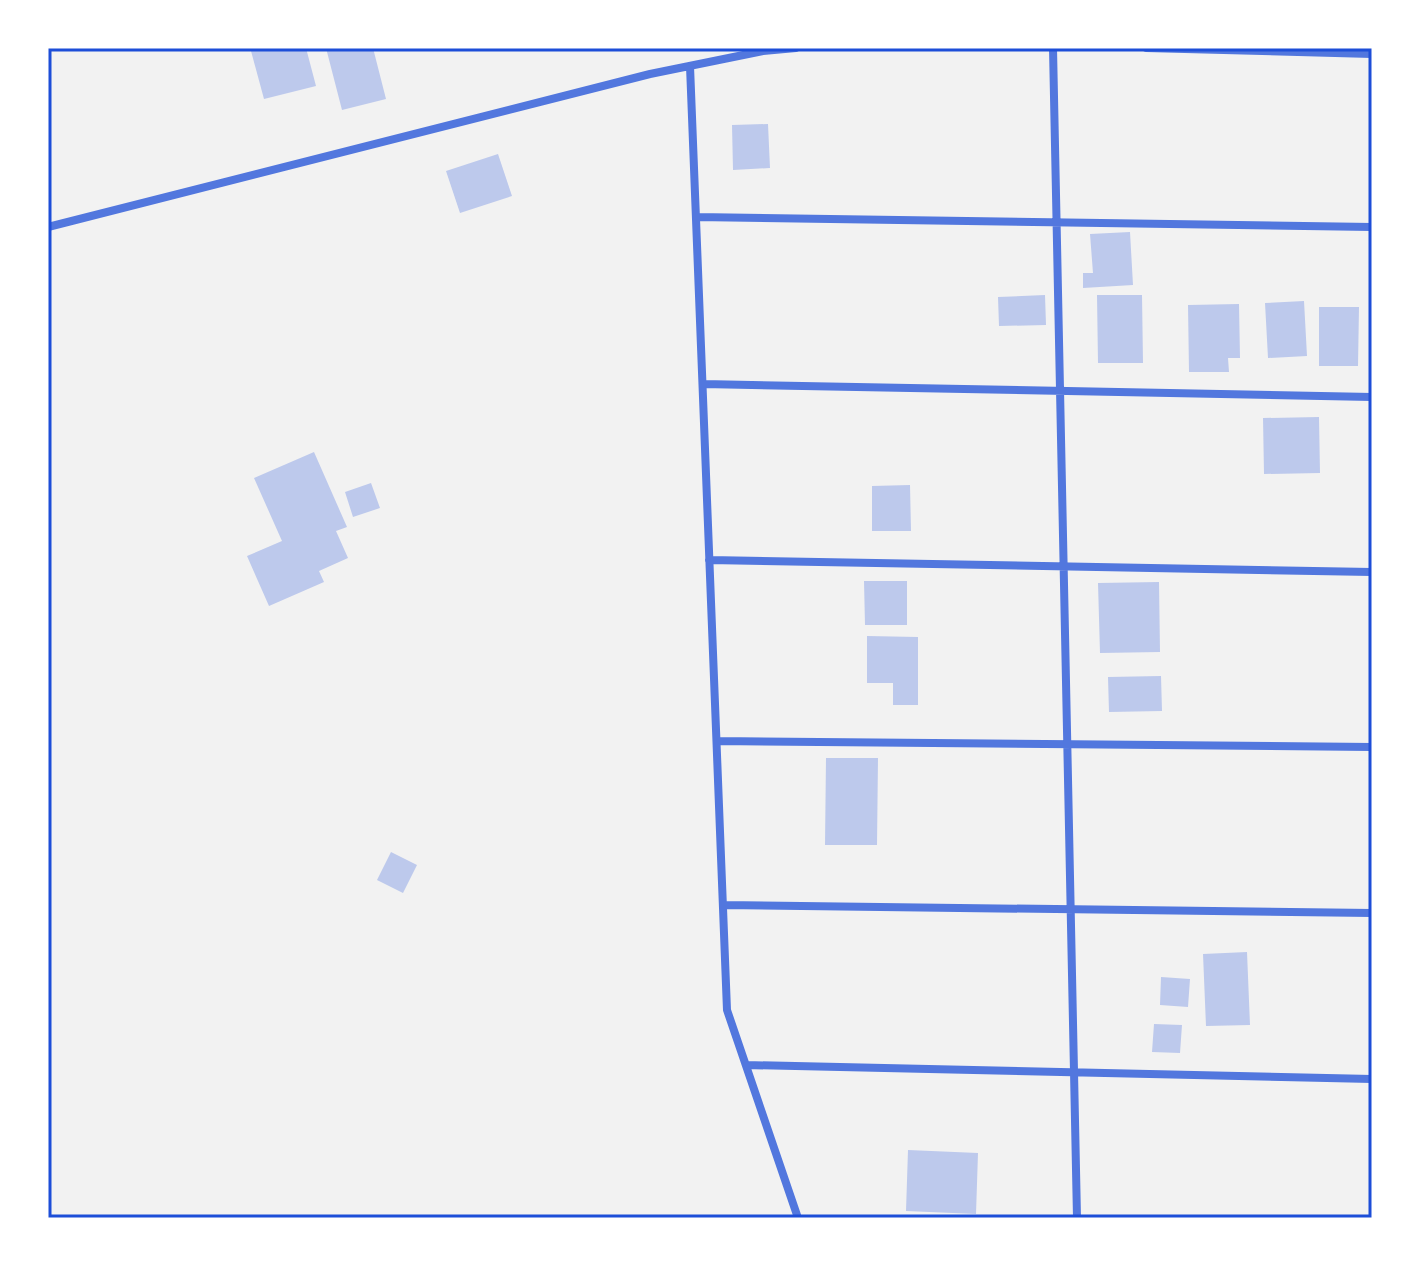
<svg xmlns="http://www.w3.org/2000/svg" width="1420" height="1266" viewBox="0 0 1420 1266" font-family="'Exo 2',sans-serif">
  <rect width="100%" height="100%" fill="#f2f2f2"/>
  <path fill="#bdc9ec" d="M263,48H306L316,86L264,99L251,51Z
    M326,48H373L386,99L342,110Z
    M768,124L770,168L733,170L732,125Z
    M498,154L512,196L460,213L446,171Z
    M1130,232L1133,285L1083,288V273H1093L1090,234Z
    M1045,295L1046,325L999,326L998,297Z
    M1097,295H1142L1143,363H1098Z
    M1304,301L1307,356L1268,358L1265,303Z
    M1239,304L1240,358H1228L1229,372H1189L1188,305Z
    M1319,307H1359L1358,366H1319Z
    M1319,417L1320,473L1264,474L1263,418Z
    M314,452L347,527L336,531L348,558L319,571L324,582L269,606L247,556L282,541L254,478Z
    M371,483L380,508L353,517L345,492Z
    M910,485L911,531H872V486Z
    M864,581H907V625H865Z
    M1159,582L1160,652L1100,653L1098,583Z
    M867,636L918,637V705H893V683H867Z
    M1161,676L1162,711L1109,712L1108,677Z
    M826,758H878L877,845H825Z
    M391,852L417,865L403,893L377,880Z
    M1247,952L1250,1025L1206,1026L1203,954Z
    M1161,977L1190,979L1188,1007L1160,1005Z
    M1154,1024L1182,1025L1180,1053L1152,1052Z
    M908,1150L978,1153L976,1214L906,1211Z"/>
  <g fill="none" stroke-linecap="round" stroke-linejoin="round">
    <path stroke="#5277de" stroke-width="8" d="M1053,48L1077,1218
      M1146,48L1372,54
      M690,66L727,1010L798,1218
      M696,217L1372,227
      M48,227L650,74L763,51L796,48
      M703,384L1372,397
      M709,560L1372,572
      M717,741L1372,747
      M723,905L1372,913
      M746,1065L1372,1079"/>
  </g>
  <rect width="1420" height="1266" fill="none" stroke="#ffffff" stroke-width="100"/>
  <rect x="50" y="50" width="1320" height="1166" fill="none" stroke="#1d4ed8" stroke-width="3"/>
</svg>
